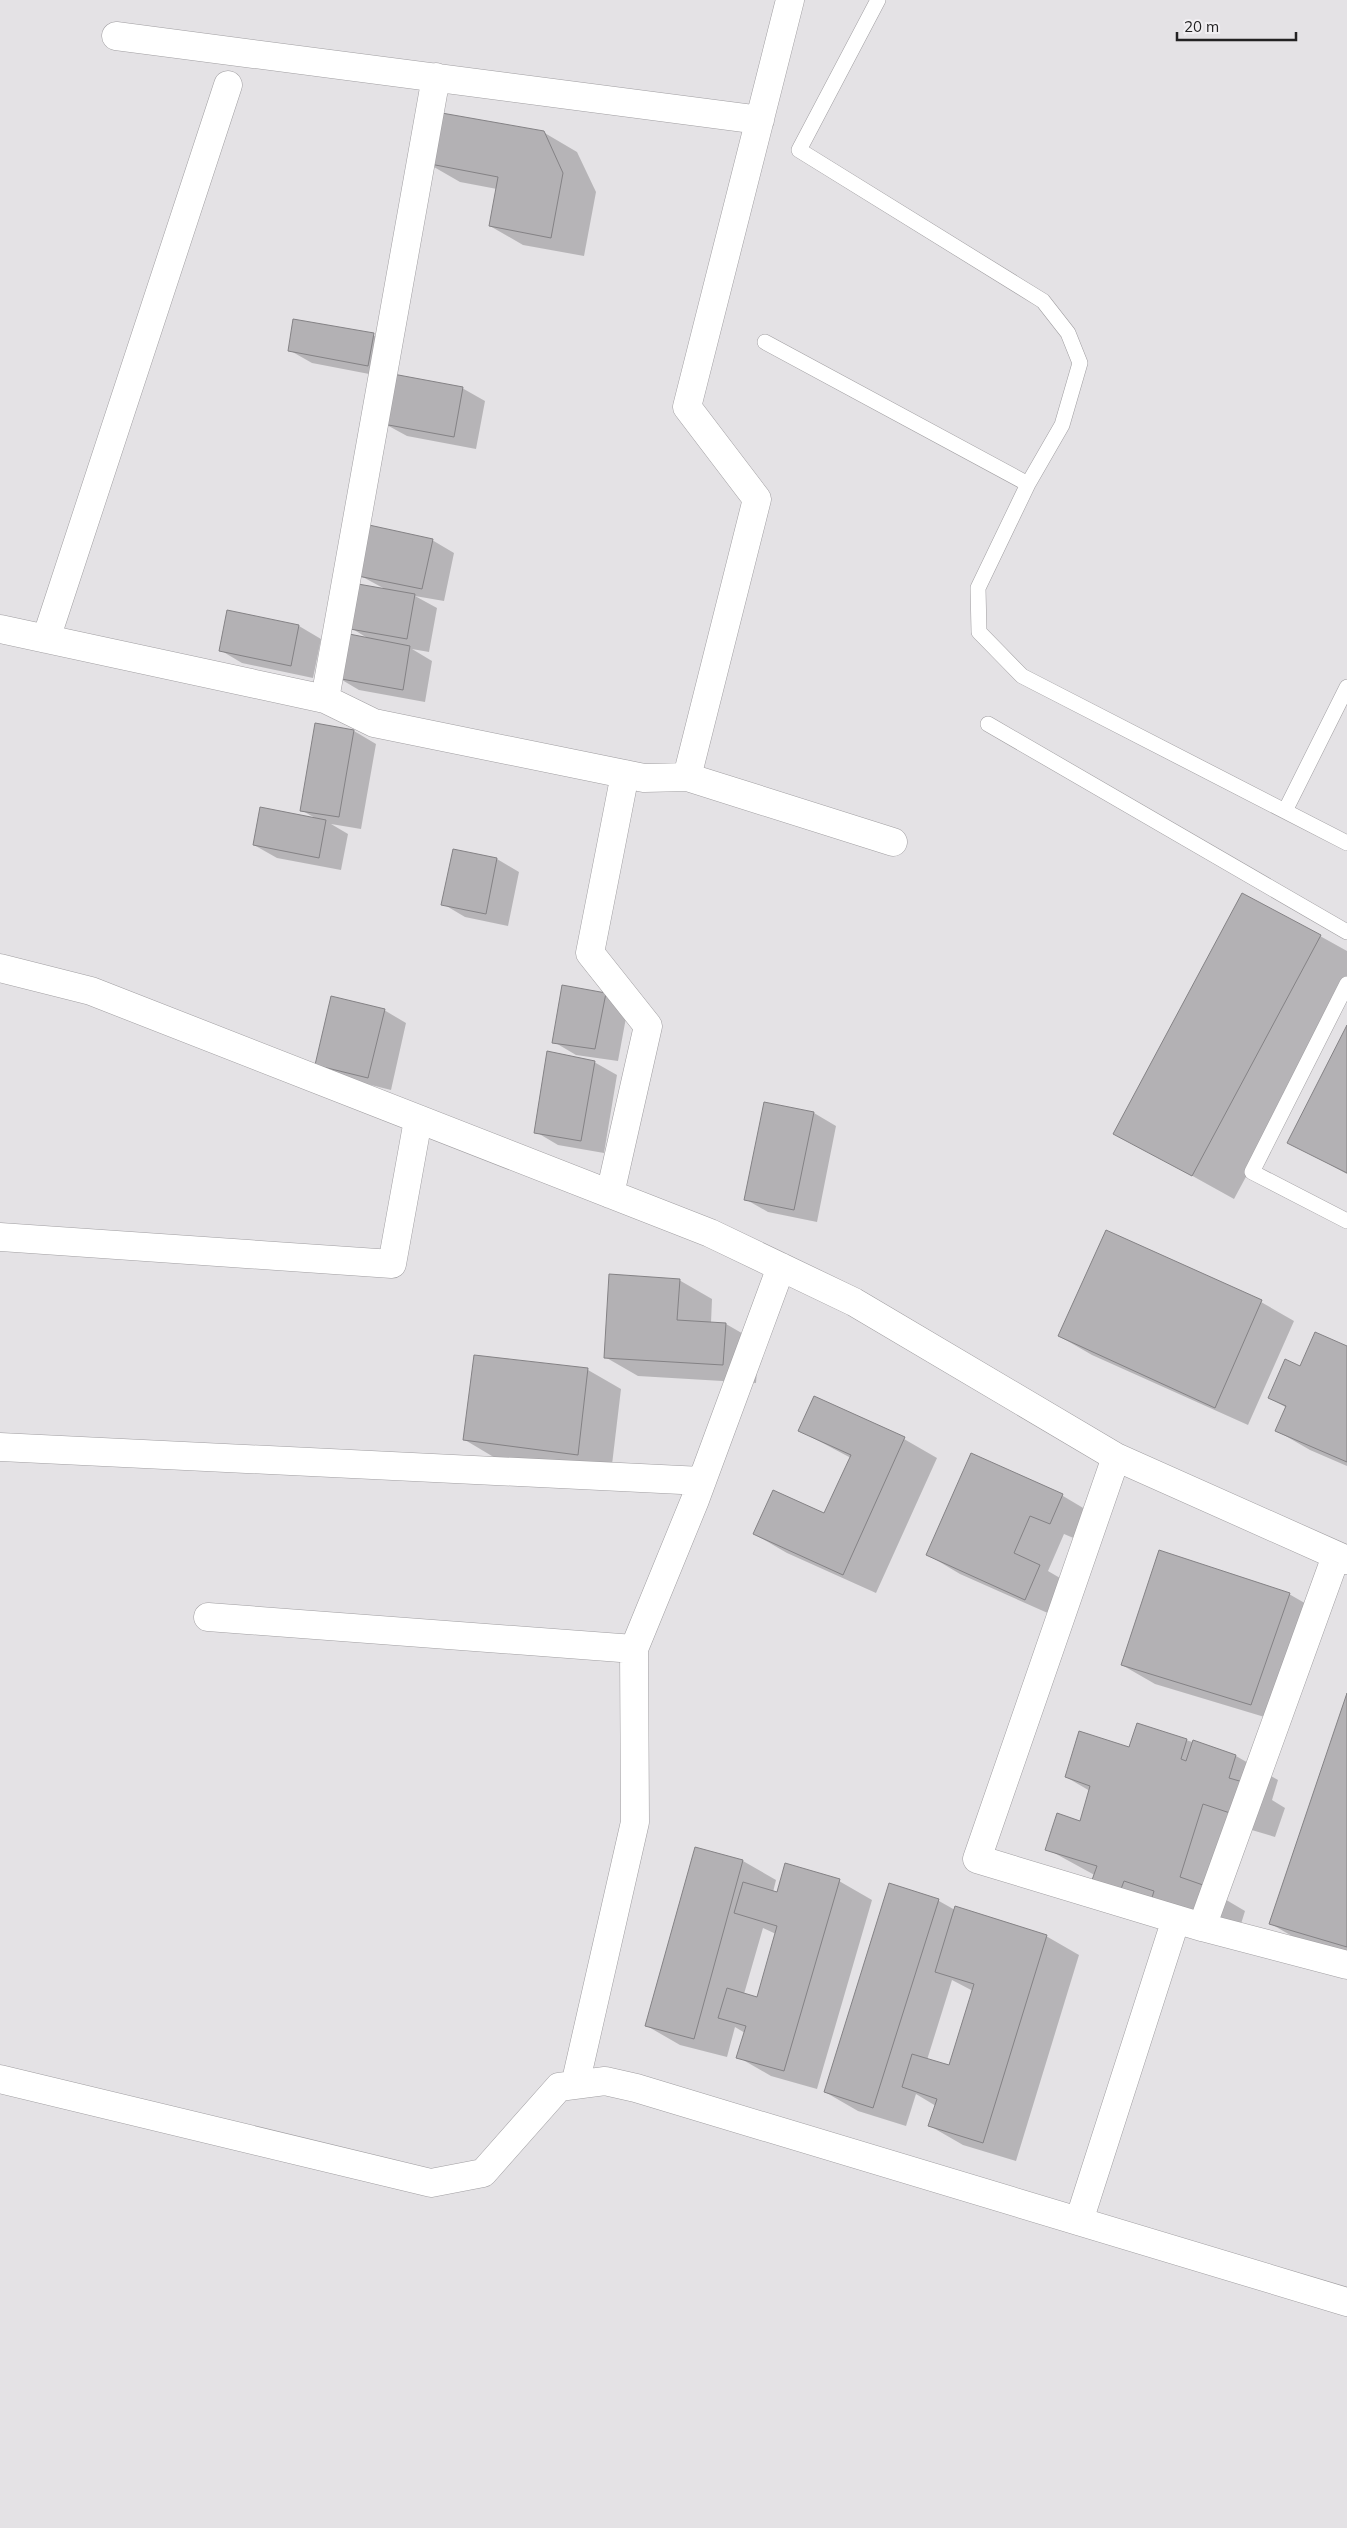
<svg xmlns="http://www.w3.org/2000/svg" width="1347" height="2528" viewBox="0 0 1347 2528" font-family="Mulish,sans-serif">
  <rect width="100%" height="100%" fill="#e4e2e5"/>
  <path fill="#0003" fill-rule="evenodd" d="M543,132L577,152L596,192L584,256L523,245L490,226L497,189L460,182L427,163Z
    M373,335L396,348L390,378L312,363L289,350Z
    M462,388L485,401L476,449L407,436L385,424Z
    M432,540L454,553L444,601L415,596L437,608L429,652L412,649L432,661L425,702L359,690L337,677L369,639L351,628L385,589L359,575Z
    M299,626L321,639L313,678L242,663L220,650Z
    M354,731L376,744L361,829L331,824L348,834L341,870L277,858L254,845L317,819L301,810Z
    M497,859L519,872L508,926L465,917L443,904Z
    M1320,936L1347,951V989L1234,1199L1115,1133Z
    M606,994L628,1007L618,1061L576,1055L554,1042Z
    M384,1010L406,1023L391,1090L339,1077L316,1064Z
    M1347,1028V1174L1289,1142Z
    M594,1062L617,1075L604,1153L558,1145L536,1132Z
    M765,1103L814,1113L836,1126L817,1222L768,1212L745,1199Z
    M1106,1232L1261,1302L1294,1321L1248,1425L1092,1355L1059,1336Z
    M679,1280L712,1299L711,1323L726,1324L759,1343L756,1383L638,1376L605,1357Z
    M1347,1347V1466L1310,1450L1277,1431L1287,1408L1269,1398L1301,1368Z
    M475,1356L588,1370L621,1389L611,1473L497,1459L465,1440Z
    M815,1398L904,1439L937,1458L876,1593L787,1553L754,1534L825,1515L851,1458L800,1431Z
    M972,1455L1063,1496L1095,1515L1083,1542L1064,1534L1048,1571L1072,1585L1059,1618L960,1574L928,1555Z
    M1289,1594L1322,1613L1284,1723L1155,1684L1122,1665Z
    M1347,1697V1958L1313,1948L1271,1924Z
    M1186,1740L1236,1756L1278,1780L1272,1800L1285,1808L1275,1837L1245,1828L1223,1898L1245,1911L1237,1937L1164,1913L1047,1849L1080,1823L1090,1791L1066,1777L1130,1749Z
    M696,1848L743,1861L776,1880L773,1892L777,1893L839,1881L872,1900L817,2089L771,2076L738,2057L745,2033L735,2027L727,2057L680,2045L647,2026ZM763,1928L776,1934L758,1998L744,1994Z
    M890,1885L939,1901L955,1910L1046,1936L1079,1955L1016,2161L963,2145L930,2126L936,2106L916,2094L906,2126L858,2111L825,2092ZM952,1980L973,1991L950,2067L927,2060Z"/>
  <path fill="#b3b1b4" stroke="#848285" d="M436,112L544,131L563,173L551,238L489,226L498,177L425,163Z
    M293,319L374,333L368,366L288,351Z
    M393,374L463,387L454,437L383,424Z
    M369,525L433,539L422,589L358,576Z
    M358,584L415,594L407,639L350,629Z
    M227,610L299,625L291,666L219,651Z
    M344,633L410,646L403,690L336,678Z
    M315,723L354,730L339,817L300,811Z
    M260,807L326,820L319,858L253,845Z
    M453,849L497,858L486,914L441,905Z
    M1242,893L1321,935L1192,1176L1113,1134Z
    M562,985L606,993L595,1049L552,1043Z
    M331,996L385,1009L368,1078L315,1065Z
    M1347,1025V1173L1287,1143Z
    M547,1051L595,1061L581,1141L534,1133Z
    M764,1102L814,1112L794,1210L744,1200Z
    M1106,1230L1262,1300L1215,1408L1058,1336Z
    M609,1274L680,1279L677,1320L726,1323L723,1365L604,1358Z
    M1315,1332L1347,1346V1462L1275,1431L1286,1406L1268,1398L1285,1359L1300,1366Z
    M474,1355L588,1368L578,1455L463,1440Z
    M814,1396L905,1437L843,1575L753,1534L773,1490L824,1513L851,1455L798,1431Z
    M971,1453L1063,1494L1050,1524L1030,1516L1014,1553L1040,1565L1025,1600L926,1555Z
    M1159,1550L1290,1593L1251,1705L1121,1665Z
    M1347,1693V1947L1269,1924Z
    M1137,1723L1187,1739L1181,1759L1186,1761L1193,1740L1236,1755L1229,1778L1243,1782L1233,1814L1203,1804L1180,1877L1203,1885L1194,1914L1151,1901L1154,1891L1124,1881L1121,1889L1092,1880L1097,1866L1045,1850L1057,1813L1080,1821L1090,1786L1065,1777L1079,1731L1129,1747Z
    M695,1847L743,1860L694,2039L645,2026Z
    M785,1863L840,1879L784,2071L736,2058L746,2026L718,2018L727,1988L757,1997L777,1926L734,1913L743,1882L777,1892Z
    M889,1883L939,1899L873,2108L824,2092Z
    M955,1906L1047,1935L983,2143L928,2126L937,2099L902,2087L912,2054L949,2065L974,1984L935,1972Z"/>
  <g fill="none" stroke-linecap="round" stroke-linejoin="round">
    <defs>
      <path id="lane" d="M878,0L799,150L1043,301L1068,333L1080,363L1062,425L1028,484L978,588L979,632L1022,676L1347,843
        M765,342L1028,484
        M988,724L1347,932
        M1285,811L1347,687
        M1347,984L1252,1172L1347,1221"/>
      <path id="street" d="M116,36L760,120
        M436,77L325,699L374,723L644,778L687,777L893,842
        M0,629L325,699
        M46,639L228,85
        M687,777L757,499L687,407L790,0
        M0,968L91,991L710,1233L854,1302L1116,1457L1347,1560
        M610,1194L648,1026L590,953L625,774
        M0,1237L392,1264L418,1120
        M0,1447L702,1481
        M1116,1457L977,1859L1202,1927L1347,1965
        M208,1617L634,1649
        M1202,1927L1336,1556
        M0,2079L431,2183L483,2173L559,2087L605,2081L636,2088L1347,2302
        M575,2085L635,1822L634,1649L695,1500L781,1267
        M1079,2221L1176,1919"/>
    </defs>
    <use href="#lane" stroke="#a09ea1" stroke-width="16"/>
    <use href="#street" stroke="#a09ea1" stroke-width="29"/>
    <use href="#lane" stroke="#fff" stroke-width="15"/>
    <use href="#street" stroke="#fff" stroke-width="28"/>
  </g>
  <path d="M1177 32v8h119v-8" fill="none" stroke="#232223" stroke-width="2.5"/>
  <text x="1184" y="32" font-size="15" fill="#232223" stroke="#f1eff2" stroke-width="4" paint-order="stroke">20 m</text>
</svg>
